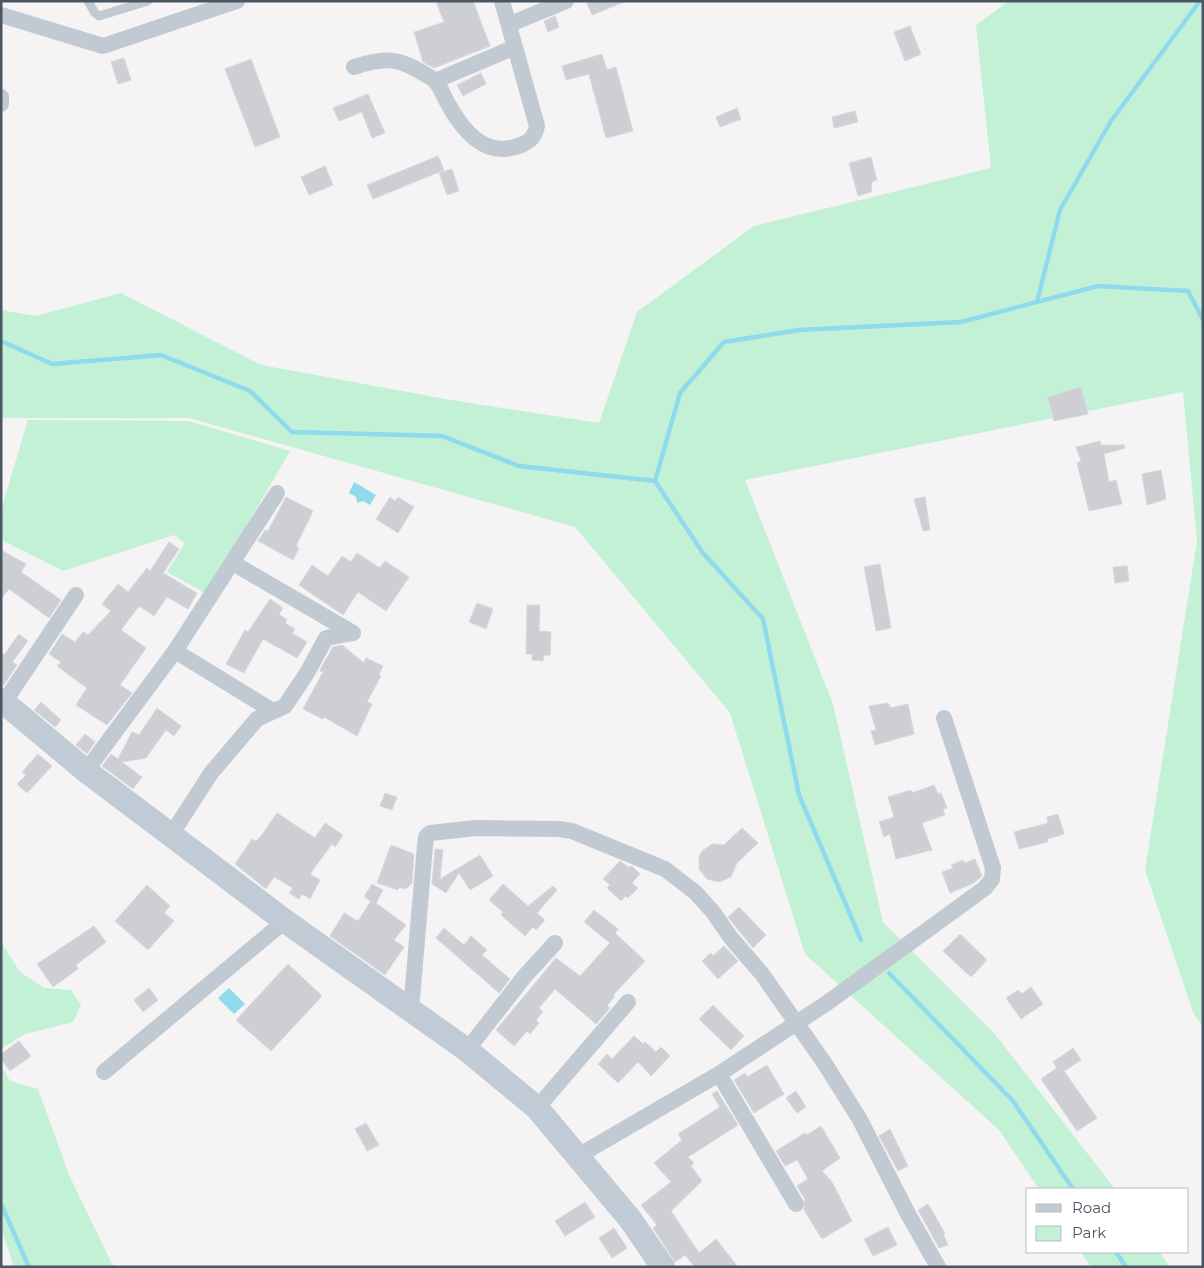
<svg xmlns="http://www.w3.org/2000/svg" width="1204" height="1268" viewBox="0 0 1204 1268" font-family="Montserrat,sans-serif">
  <rect width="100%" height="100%" fill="#f5f3f3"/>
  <path fill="#c3f1d5" d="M1009,1H1203V1027L1193,1012L1145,870L1197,541L1183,392L745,480L833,704L883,922L994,1033L1115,1189H1039L999,1130L805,954L730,713L575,527L189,418H1V310L36,316L121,293L261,365L451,400L599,423L637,312L754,226L991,168L976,25Z
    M28,420L189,421L290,451L207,594L167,572L185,543L174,535L63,571L1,540V510Z
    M1,942L20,972L44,988L71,990L81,1005L73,1022L25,1034L1,1049Z
    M1,1065L10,1081L38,1089L69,1175L112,1264L118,1267H14L1,1228Z
    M1081,1252H1159L1170,1267H1091Z"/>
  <path fill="#90daee" d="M354,482L376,495L370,505L363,501L357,503L356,497L349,493Z
    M229,988L245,1004L234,1014L218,998Z"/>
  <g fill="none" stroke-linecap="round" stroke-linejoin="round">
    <path stroke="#90daee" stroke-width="4.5" d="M1037,302L1060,210L1111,121L1200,1
      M1,341L52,364L161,355L250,391L292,432L442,436L519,466L655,481L680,393L724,342L799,330L961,322L1098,286L1188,291L1203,320
      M655,481L703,553L763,619L799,795L861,940
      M889,973L1013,1101L1073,1189
      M1,1204L29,1267
      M1116,1252L1126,1267"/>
  </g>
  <path fill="#cdcfd5" stroke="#d7d9de" d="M436,1H473L490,46L434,68L423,62L414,32L444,22Z
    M586,1H624V2L592,15Z
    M555,16L559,27L548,32L544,21Z
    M910,26L921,54L905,61L894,32Z
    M602,54L607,70L616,67L633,131L606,138L589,74L566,80L562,66Z
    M124,58L131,80L118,84L111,62Z
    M251,59L280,137L255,147L225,69Z
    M481,73L486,84L463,96L457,85Z
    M368,94L385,133L372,138L362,112L339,121L333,108Z
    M737,108L741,119L720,127L716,117Z
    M855,111L858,122L834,128L832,117Z
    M438,156L444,170L373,199L367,185Z
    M871,157L877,180L872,182L871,192L858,196L849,163Z
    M325,166L333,185L309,195L301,177Z
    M452,169L459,191L447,195L439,173Z
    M1081,387L1088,414L1054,421L1048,397Z
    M1100,441L1101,445H1124L1125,448L1104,454L1109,482L1116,480L1122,504L1089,511L1077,463L1081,461L1076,447Z
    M1161,470L1166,499L1147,505L1142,474Z
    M286,497L313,511L296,546L299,548L293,560L258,541L265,530L268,531Z
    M390,497L395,501L398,497L414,507L398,533L376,519Z
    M925,497L930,530L923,531L914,499Z
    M169,542L179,549L163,573L197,593L188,609L167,597L154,616L139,606L121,630L146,648L120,685L132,693L107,725L76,705L87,688L57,666L61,662L49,654L62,634L75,642L83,632L88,635L111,611L102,604L118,584L128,592L147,568L150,571Z
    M1,550L26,564L21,572L61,600L49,618L9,589L1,599Z
    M357,553L380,568L385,561L409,577L386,611L358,592L343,615L299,585L312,565L328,576L342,556L351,562Z
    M880,564L891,628L876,631L864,567Z
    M1127,566L1129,581L1115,583L1113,567Z
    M270,599L283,608L279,614L287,620L285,623L295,629L292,633L307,642L297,658L263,639L244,673L226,664L245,630L248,632Z
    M477,603L493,609L486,629L469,622Z
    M527,605H540L539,631L551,632L550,655H544L543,661L532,660V654H526Z
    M19,634L28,641L12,662L17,665L3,686L1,653L4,655Z
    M342,645L364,663L366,658L383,666L379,675L381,676L367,702L372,704L357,736L324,717L323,719L303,709L323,672L320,671L321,668L333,647Z
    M41,702L61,720L55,727L34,710Z
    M888,703L891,708L908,704L914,734L875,745L871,731L876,730L869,706Z
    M157,708L181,726L174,736L166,730L146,758L122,762L142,777L133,789L102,766L111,754L118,759L132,732L139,735Z
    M85,734L95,742L87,754L76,745Z
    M38,754L52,766L27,793L17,784L26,775L22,772Z
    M934,785L938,794L941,793L947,808L943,809L945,815L922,823L932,850L896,859L890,834L884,837L879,822L894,817L888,797L911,790L912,793Z
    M385,793L397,797L392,810L380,806Z
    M277,813L315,838L325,823L343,835L335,847L332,844L310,874L320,880L310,899L302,894L299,899L289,893L293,888L274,877L266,889L235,864L252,839L256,841L261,836Z
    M1058,814L1064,834L1047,839L1048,842L1019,849L1014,832L1048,823L1047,817Z
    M742,828L758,843L737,863L731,877L719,882L707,879L699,869V857L702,851L712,844L724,845Z
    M391,845L414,854L412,883L406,889L399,887L398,890L377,883Z
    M435,849L443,850L440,879L480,855L493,876L470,890L459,873L446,893L432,884Z
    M975,859L982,876L974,883L950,893L942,872L953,868L951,865L963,860L965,863Z
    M620,861L628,867L632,866L640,874L632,883L638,888L628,898L626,896L621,901L607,888L610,885L603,879Z
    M372,884L383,890L376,903L406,925L394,940L404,947L385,975L330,936L344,913L358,921L371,901L364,897Z
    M503,884L528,906L553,886L557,890L537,913L545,920L536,930L533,927L525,936L501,915L503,912L489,900Z
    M147,885L170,906L164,913L174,921L148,950L115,921Z
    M739,907L766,935L753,948L728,917Z
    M594,910L618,929L615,933L645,961L613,995L615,996L607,1006L610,1008L596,1024L555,989L539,1008L543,1012L536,1020L539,1023L530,1034L527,1031L514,1046L496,1030L556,958L580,976L610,943L584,922Z
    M94,926L106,942L76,965L78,969L53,987L37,964Z
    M444,928L464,945L471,936L487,950L482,955L510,979L499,993L436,938Z
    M960,934L987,960L971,977L943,951Z
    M724,946L738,961L718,979L702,961L711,953L713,956Z
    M288,964L322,996L271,1051L236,1020Z
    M1031,987L1043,1004L1021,1019L1006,998L1018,990L1022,994Z
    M149,988L158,1000L143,1012L134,1000Z
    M713,1005L744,1036L731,1050L699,1019Z
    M634,1036L643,1044L645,1042L656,1052L661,1047L670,1056L651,1076L638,1062L618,1083L598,1064L607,1054L612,1059Z
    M19,1041L31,1056L10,1071L1,1059V1054Z
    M1073,1048L1081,1060L1064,1071L1097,1118L1077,1131L1041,1079L1057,1068L1053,1062Z
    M767,1065L784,1094L754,1113L734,1080L745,1073L747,1077Z
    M717,1091L738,1125L688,1157L694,1163L691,1166L702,1181L671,1211L699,1253L716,1239L738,1267H695L685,1255L675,1262L653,1228L657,1225L641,1205L671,1182L654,1163L682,1140L678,1134L720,1107L712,1094Z
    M796,1091L806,1107L797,1113L786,1098Z
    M366,1123L379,1145L367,1151L355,1129Z
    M821,1126L840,1158L822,1171L832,1182L852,1221L822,1239L804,1210L805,1199L797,1186L808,1179L797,1160L785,1166L776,1151L805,1133L807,1135Z
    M890,1129L908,1166L898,1171L879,1136Z
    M585,1202L595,1217L565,1236L555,1221Z
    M928,1204L945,1233L943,1234L948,1245L939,1248L918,1210Z
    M888,1227L897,1245L873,1256L864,1239Z
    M614,1228L627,1248L612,1258L599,1238Z"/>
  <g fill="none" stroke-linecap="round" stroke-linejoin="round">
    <path stroke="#c1cad2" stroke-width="9" d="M88,1L95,13L99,16L148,1"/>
    <path stroke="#c1cad2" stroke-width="16" d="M1,15L103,46L237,1
      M510,24L566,1
      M354,67C391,55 400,59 433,79C439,83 443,95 447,102C462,130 485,160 521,145C531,141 535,136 537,126L502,1
      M435,81L515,47
      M1,97V104
      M233,563L353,633
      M175,651L273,711
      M1,707L76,595
      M86,771L175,651L277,493
      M171,835L211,773L257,719L285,706L307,673L326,638L353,633
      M411,1011L425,845L426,837L430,833L476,828L559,829L572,831L665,869L696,893L713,912L731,938L762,974L825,1064L859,1118L908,1214L938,1267
      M467,1050L524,977L555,943
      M104,1072L285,921
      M719,1074L796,1204
      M537,1108L628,1002
      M578,1156L719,1074L827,1003L985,888L992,879L993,868L944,718"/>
    <path stroke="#c1cbd6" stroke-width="24" d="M1,700L86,771L285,921L467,1050L537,1108L630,1219L663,1267"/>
  </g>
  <rect width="1204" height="1268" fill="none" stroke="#4a5661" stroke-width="5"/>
  <rect x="1026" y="1188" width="162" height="65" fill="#ffffff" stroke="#b7bbc0"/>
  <rect x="1036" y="1204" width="25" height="8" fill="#c1cbd6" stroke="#b7bbc0"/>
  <text x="1072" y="1213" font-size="15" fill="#4a5661">Road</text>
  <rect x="1036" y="1226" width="25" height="15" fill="#c3f1d5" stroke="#b7bbc0"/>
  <text x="1072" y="1238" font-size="15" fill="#4a5661">Park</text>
</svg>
